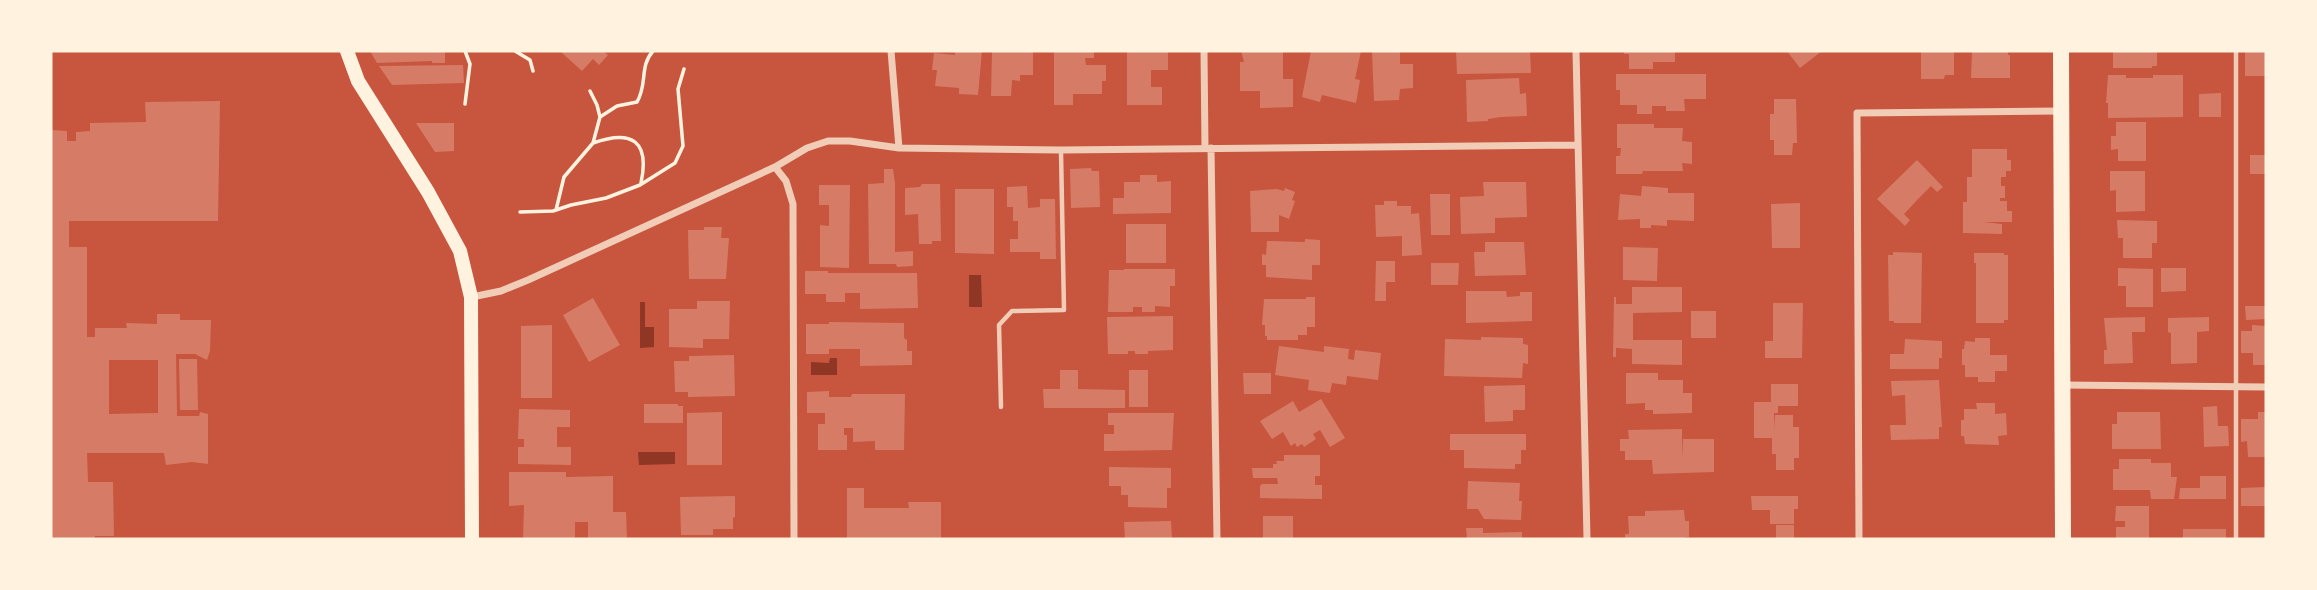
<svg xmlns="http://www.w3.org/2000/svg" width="2317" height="590" viewBox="0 0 2317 590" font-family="'Roboto Condensed',sans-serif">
  <rect width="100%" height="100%" fill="#c8553d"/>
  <path fill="#8f3625" d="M969,275H981L982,307H969Z
    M640,302H645V327H654V347L640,348Z
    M830,358H837V375H811V362L829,363Z
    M638,452H675V464L639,465Z"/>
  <path fill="#d67c66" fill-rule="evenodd" d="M370,51H445V63H432V61L377,63Z
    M560,51H603L608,55L599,65L593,59L582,71Z
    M955,51H982L978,95L959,94V88L935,86L937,70H932L934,53L955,55Z
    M992,51H1033V75H1020V81L1012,80L1011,96H991Z
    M1054,51H1094V58H1085L1086,65H1106V81H1102V94H1073V105H1054Z
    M1127,51H1168V70H1151V87H1162V105H1127Z
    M1241,51H1283V79H1293V107L1260,108V91H1240V62H1244Z
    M1311,51H1361L1355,79L1360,80L1356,103L1322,95L1320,102L1302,97Z
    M1372,51H1400V64H1413V88L1400,89L1399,100L1374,101Z
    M1456,51H1530L1531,73L1457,74Z
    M1624,51H1675V62H1653V69H1629V54H1624Z
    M1787,51H1822L1800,68Z
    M1921,51H1954V75H1945L1944,79H1921Z
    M1972,51H2008V55H2010V78H1971Z
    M2113,51H2157V66H2152V68H2113Z
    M2245,51H2266V76H2245Z
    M463,65L464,83L392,85L379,66Z
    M1616,74H1706V99H1684L1685,111H1666V106H1652V114H1637V105H1620V90H1616Z
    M2108,75H2126V78H2153V75H2183V117L2108,118V103H2106Z
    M1519,78L1520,94L1526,93L1527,116L1501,117L1488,119V121L1467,122L1466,80Z
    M2221,93V117H2199V94Z
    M1774,99H1796L1797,143H1793L1792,155H1774V140H1770V114H1774Z
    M220,101L218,221H69V247H87V337H95V328H127L126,323L157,324V314H180V320H211L210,351L207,360L195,354H176L177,416H199L200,412L208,414V464L192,462L166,465L164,453H87L88,482H113L114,536H95V539H51V130L67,131V141H76V132L90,131V123L146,122L145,102ZM109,360H158V413L109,414Z
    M2116,122H2146V161H2118V149L2111,150V136H2116Z
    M416,123H454V151L435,152Z
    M1617,124H1654V128H1683L1682,141L1692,142V164L1682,163L1683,171H1643L1642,174H1616V156H1620L1621,148H1617Z
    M1972,149H2007V160H2011V171H2006V177H2001V186H2005V198H2000V201H2007V211H2012V222H1983L2002,224V234L1963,233V202H1967V177H1972Z
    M2250,155H2266V174H2250Z
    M1917,160L1943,187L1937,192L1931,186L1919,198L1904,214L1910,220L1905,226L1877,199Z
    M1091,168L1092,171H1099L1100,207L1071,208L1070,169Z
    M884,169H893L895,183V252L913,251V266L897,267L896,264H869L868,184L884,183Z
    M2110,171H2145V211L2116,212V190L2110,191Z
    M1140,175H1157V182L1171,181V213L1113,214V198H1124V182H1140Z
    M1483,182H1526L1527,217L1495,218V233L1461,234L1460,197L1484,196Z
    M922,184H940L941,241H932V244H919L918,214L905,215V188L920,187Z
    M819,185H850L849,268L820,267V225L829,226V205H819Z
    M1027,186L1028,208L1040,207V199H1055L1056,259H1040V252H1010V239H1018V221H1013V207H1007V187Z
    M1642,186L1668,188V193H1694V221L1667,220V226L1651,225V228H1640V219L1618,220L1620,194L1641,196Z
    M1285,188L1295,192L1292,200L1295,201L1289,219L1279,215V232H1251L1250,191L1277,189L1284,191Z
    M955,189H994V254L955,253Z
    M1430,194H1450V235H1431Z
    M1384,201H1397V206H1411V214L1419,213L1422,255L1402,256V236L1376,237L1375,205H1384Z
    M1800,203V248H1772L1771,204Z
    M2117,220L2157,221V243H2152V258H2123V238H2118Z
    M1126,224H1166V263H1126Z
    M704,227H722L721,238H729L726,279H689L688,230H704Z
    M1305,239L1320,240V265H1312V280L1266,277V265H1262V254L1266,255L1267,241L1305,242Z
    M1485,242H1524L1526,275L1475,276L1474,252H1485Z
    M1623,247L1658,248L1657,281L1623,280Z
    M1893,252L1922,253L1921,323H1894V321H1889L1888,255H1893Z
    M1974,253H2004V255H2008V320H2004V323H1976V263H1974Z
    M1376,261H1395V282H1386V301H1375Z
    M1431,263H1459L1458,285H1431Z
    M2118,268L2153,269V307H2126V286H2118Z
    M2161,268H2186V291L2161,292Z
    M1124,269H1175V286H1170V307L1155,306V312H1142V307H1133V312H1108L1109,270H1124Z
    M805,271H828V273H917L918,308L860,309V293H845V302H826V294H805Z
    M1632,287H1682V312L1633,313V340H1682V365L1632,364V349L1616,348V357H1613L1614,297H1616V304H1632Z
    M1466,291H1506L1507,297L1520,296V292H1532V321L1466,323Z
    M1306,297H1315V327H1307V335H1298V340H1267V336H1265V325H1262L1264,299H1306Z
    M593,298L620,345L589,362L563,315Z
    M697,301H730L729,339H703V348L669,347V309H697Z
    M1773,303H1803L1802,358H1765V341H1773Z
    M2245,306H2266V319L2246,320Z
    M1691,311H1716V338H1691Z
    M1173,316V350L1148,351V354H1135V351H1128V354H1108L1107,317Z
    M2145,317V332H2132L2133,363L2104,364V350H2107L2104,318Z
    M2209,317V331L2197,332V363L2171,364V333L2168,332V318Z
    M829,322L904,323V338L907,340V351H912V365L860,366V349H829V354H806V324H829Z
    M552,325V398H521V326Z
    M2252,325L2266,326V365H2253V353H2241V331H2252Z
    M1481,337L1523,338V344L1528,345V364L1523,363L1522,378L1444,376L1445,339L1481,340Z
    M1975,338H1990V355H2007V371H1995V382H1978V377H1965V365H1962V349H1964L1965,341L1975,342Z
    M1905,339L1942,341V358H1939V369H1890V354H1904Z
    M1279,346L1324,352V346L1349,349L1348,359L1354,360L1355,350L1381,353L1378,380L1347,376L1346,385L1332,383L1330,393L1308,390L1309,380L1275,375Z
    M734,355L735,396L688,397V392H675L674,361H689V356Z
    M179,359H197L198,410H180Z
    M1060,370H1078V389L1125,390V408H1044L1043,389H1060Z
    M1129,370H1148V407H1129Z
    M1243,373H1271V394H1244Z
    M1626,373H1658V380H1683V393H1692V413L1653,414V410H1645V403L1626,404Z
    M1939,380L1942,427H1939V439L1891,440L1890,425H1906L1905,395L1892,396L1891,381Z
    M1771,384H1798V406H1778V413H1774V429L1775,415H1793V427H1799V458H1794V470H1776V454H1772V438H1754V402H1771Z
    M1525,385V410H1513V421L1485,422L1484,386Z
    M829,391V397H851L852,394H905L904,450H875V441L853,442V428H844V435H847V450H818V424H825V413H807V392Z
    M1321,399L1345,438L1330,447L1320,430L1313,434L1316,439L1304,447L1302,444L1297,447L1295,443L1291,446L1283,432L1272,439L1260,421L1293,401L1299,412Z
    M1976,403H1995V414L2006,413L2007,435L1998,436L1999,445L1965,444L1964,436H1961V420H1964V409H1977Z
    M644,404H678V406H683V423H644Z
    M2217,406L2218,426H2228L2229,446L2204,447L2203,407Z
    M519,409L570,410V427H557V447H571V465L518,464V447H524V439H518Z
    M722,412V465H687V413Z
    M2117,412H2160L2161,449H2112V424H2117Z
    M2258,412H2266V457H2248L2247,441L2241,442V419H2258Z
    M1108,413H1174L1172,450L1104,451V434H1114V425H1108Z
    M1682,429V458L1683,439H1714V472L1653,474L1652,460H1625V451H1620V439H1629L1628,430Z
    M1450,434H1526V450H1521V464H1515V469L1464,468V450H1450Z
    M1284,455H1320V476H1315V485H1322V499L1260,498V486L1262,484H1278L1277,478H1253L1252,468H1273V464H1277L1276,461H1284Z
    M2119,459H2151V463H2171V477H2177L2174,499H2151L2150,490H2113V469H2119Z
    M1109,467L1171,468V488H1167V508L1128,507V495H1121V486H1109Z
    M509,472H566V477L613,476V512H626L627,539H588V522H575V539H523L524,505L509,506Z
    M2200,476H2226V499H2179L2180,488H2200Z
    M1468,481L1520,483L1519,501H1522L1521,520L1484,519L1478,509H1467Z
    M2266,487V506H2241V488Z
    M847,488H864V508H909L908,502H941V539H847Z
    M735,496V517L733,518V529H713V535H681L680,497Z
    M1751,496H1798V509H1794V524H1770V510H1752Z
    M2116,506H2149V539H2116V527H2125V521H2115Z
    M1684,510L1685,521H1689V537H1686V539H1625V534H1629L1628,516H1645V511Z
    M1263,516H1293V539H1263Z
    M1171,521L1172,539H1125L1124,522Z
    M1776,525H1794V539H1776Z
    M1466,528H1483V533L1522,532V539H1467Z
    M2183,529H2226V539H2183Z"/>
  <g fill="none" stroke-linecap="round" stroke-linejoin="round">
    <path stroke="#fff3e0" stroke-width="3.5" d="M515,51L530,60L533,71
      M465,104L470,64L465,51
      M600,117L617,106L637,102C648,83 639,67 653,51
      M593,143C632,129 650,141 641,183
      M556,210L564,177L593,143L600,117L597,105L590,91
      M520,212L553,211L571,205L606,198L640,185L675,163L683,146L678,89L684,69"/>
    <path stroke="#f1ccb7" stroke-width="4.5" d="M2236,51V539
      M1001,407L999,325L1012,311L1064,310L1061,151"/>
    <path stroke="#f1ccb7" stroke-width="7" d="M891,51L899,148
      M1204,51L1205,148
      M1576,51L1587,539
      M1211,148L1217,539
      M775,167L786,181L793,204L794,539
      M472,297L501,291L528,280L775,167L807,148L828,141H850L899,148L1061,150L1578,145
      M2063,385L2266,387
      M1859,539L1857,113L2061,111"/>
    <path stroke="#fff3e0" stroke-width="14" d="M347,51L358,81L428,192L460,251L471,297L472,539"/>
    <path stroke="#fff3e0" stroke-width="16" d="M2061,51L2063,539"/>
  </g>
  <rect width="2317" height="590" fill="none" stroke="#fff3e0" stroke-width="105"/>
</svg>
